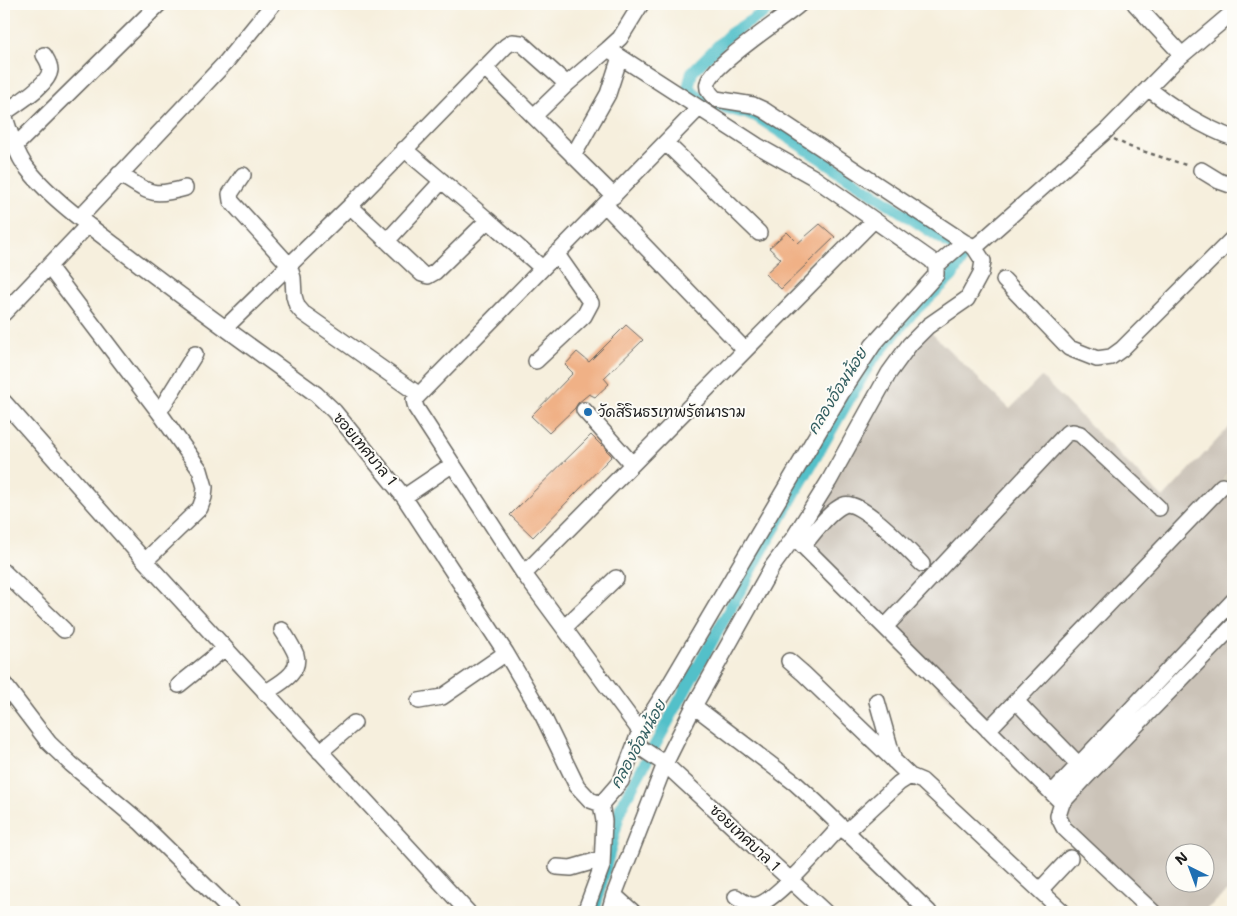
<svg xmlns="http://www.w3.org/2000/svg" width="1237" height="916" viewBox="0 0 1237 916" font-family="'Shantell Sans','Playpen Sans Thai',sans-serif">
  <rect width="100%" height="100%" fill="#fdfcf7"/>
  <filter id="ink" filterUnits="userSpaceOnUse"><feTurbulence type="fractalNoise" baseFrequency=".02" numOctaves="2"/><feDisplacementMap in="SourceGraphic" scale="10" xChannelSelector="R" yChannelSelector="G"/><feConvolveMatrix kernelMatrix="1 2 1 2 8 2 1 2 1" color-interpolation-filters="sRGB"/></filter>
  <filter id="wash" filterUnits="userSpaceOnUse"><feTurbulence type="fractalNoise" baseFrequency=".0096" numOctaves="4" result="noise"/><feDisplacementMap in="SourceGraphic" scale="20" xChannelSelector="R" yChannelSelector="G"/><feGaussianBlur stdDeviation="1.12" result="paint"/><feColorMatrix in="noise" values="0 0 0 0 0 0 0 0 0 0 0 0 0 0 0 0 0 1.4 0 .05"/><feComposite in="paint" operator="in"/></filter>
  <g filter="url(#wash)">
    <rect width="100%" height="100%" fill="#f6efdd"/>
    <path fill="#cbc3b8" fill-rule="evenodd" d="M923,325L1010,409L1041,377L1163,498L1233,423V887L1203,912H1151L1052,804L798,543ZM1174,854H1204V884H1174Z"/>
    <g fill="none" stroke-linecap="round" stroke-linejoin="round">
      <path stroke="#53c0c9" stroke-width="12" d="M594,912L621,807L766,543L870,363L913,312L952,276L965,254L756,116L707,103L688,88L692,72L730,34L777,4"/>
    </g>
    <g id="blocks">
      <path fill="#f0b186" d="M820,224L835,237L781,289L765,274L781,259L769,248L787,232L798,243Z
        M626,325L643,340L604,378L609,384L595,397L589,394L578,403L575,408L549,433L531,416L573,373L565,365L577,352L589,362Z
        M591,435L612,456L533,537L510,515Z"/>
    </g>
  </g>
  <g filter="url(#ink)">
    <use href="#blocks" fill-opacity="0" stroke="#686660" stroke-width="1"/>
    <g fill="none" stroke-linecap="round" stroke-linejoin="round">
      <path stroke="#d5cfc0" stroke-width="15" stroke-dasharray="15 8" stroke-linecap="butt" d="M1222,486L1233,474"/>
      <defs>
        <path id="minor" d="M800,4C783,19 712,64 708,83C706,90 711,95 716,99L753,105L764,110L964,242L974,247L980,243L1106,131L1174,62L1233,12
          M1135,4L1182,55
          M484,67L614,196
          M1148,88C1171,107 1205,128 1233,138
          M4,113C16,104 49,85 50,70C50,64 47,60 44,55
          M4,115C10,131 14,149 24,164C45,194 88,225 117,247C182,298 249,345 316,394L334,411L404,497L506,653L543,716L577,786L590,800L601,804L621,781L640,731L667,689L842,392L873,345L936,275V266L931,260L813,177L758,146L608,49
          M534,116L567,84
          M666,143L759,233
          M15,146L159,4
          M404,149L488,220L542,268
          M573,156L608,94L620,57
          M1201,170L1219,181L1233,186
          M119,174C149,192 150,198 185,188
          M243,175L230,194L231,201L289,265L293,278L294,296L297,306L303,313L418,394
          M605,205L745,350
          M350,206L422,274L428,276L435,272L488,220
          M79,218L226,62L273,4
          M387,241L442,181
          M936,266L964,242
          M49,267L159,412L200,470L205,487L204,497L200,508L145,561
          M1004,280L1069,348L1097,359L1111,357L1122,349L1233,238
          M4,313L88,225
          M226,327L350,206L506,46L512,42L521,43L567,84L608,49L620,38L641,4
          M536,361L584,316L591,303L556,253
          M4,402L145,561L468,912
          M584,410L632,464
          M159,412L195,354
          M404,497L453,464
          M794,537L1062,803
          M803,546C813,534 830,510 844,505C860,498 910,552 922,564
          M4,572L64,630
          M524,574L874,220
          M885,627L1067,433L1073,432L1080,434L1159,508
          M564,628L616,578
          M789,661L804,674L910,776
          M4,684L49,743L71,764L140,822L232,912
          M179,685L225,648
          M265,693C278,684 301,674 296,655C293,647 287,638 282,630
          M419,701L442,697L506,653
          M877,701L894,761
          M1016,701L1041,727
          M694,706L795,783L817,803L929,912
          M988,730L1222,486
          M1045,730L1079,765
          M640,731L524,574L416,408L414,400L699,108
          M635,744L665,764L825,912
          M320,752L354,723
          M1053,792L1233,601
          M846,832L899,783L910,776L922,781L1063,912
          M557,867L571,868L602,859
          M1040,890L1070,858
          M614,895L633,912
          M736,897C742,901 749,907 757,905C775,902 826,842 841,826
          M585,912L602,866L604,821L601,804
          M609,912L614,895L665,764L694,706L772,567L794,537L829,481L889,373L910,344L928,326L967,299L981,273L983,261L974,247
          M1153,912L1064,828L1058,816L1062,803L1088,775L1233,626"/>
      </defs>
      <use href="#minor" stroke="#686660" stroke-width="18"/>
      <path stroke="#686660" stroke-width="2.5" stroke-dasharray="4 4" stroke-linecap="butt" d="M1114,139L1130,147L1189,166"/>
      <use href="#minor" stroke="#fff" stroke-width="15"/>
    </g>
  </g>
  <circle fill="#1f6fb2" stroke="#fdfcf7" stroke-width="2" cx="588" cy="412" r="5"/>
  <g text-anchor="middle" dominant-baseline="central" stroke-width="4" stroke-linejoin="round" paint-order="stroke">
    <g font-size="15" fill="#1c1c1c" stroke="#fdfcf7" text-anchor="start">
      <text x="598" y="412">วัดสิรินธรเทพรัตนาราม</text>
    </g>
    <g font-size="15" fill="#1c1c1c" stroke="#fdfcf7">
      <text transform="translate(365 449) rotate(50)">ซอยเทศบาล 1</text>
      <text transform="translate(745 838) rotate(43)">ซอยเทศบาล 1</text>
    </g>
    <g font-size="16" font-style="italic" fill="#325e61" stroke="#fdfcf7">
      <text transform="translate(837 391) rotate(-58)">คลองอ้อมน้อย</text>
      <text transform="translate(638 744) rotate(-61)">คลองอ้อมน้อย</text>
    </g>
  </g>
  <rect width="1237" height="916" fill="none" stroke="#fdfcf7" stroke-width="20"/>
  <g transform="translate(1190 868) rotate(318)"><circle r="24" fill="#fdfcf7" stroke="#a3a29f"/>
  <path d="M0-4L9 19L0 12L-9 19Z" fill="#1f6fb2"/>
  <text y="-8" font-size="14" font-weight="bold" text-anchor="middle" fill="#1c1c1c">N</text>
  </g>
</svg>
